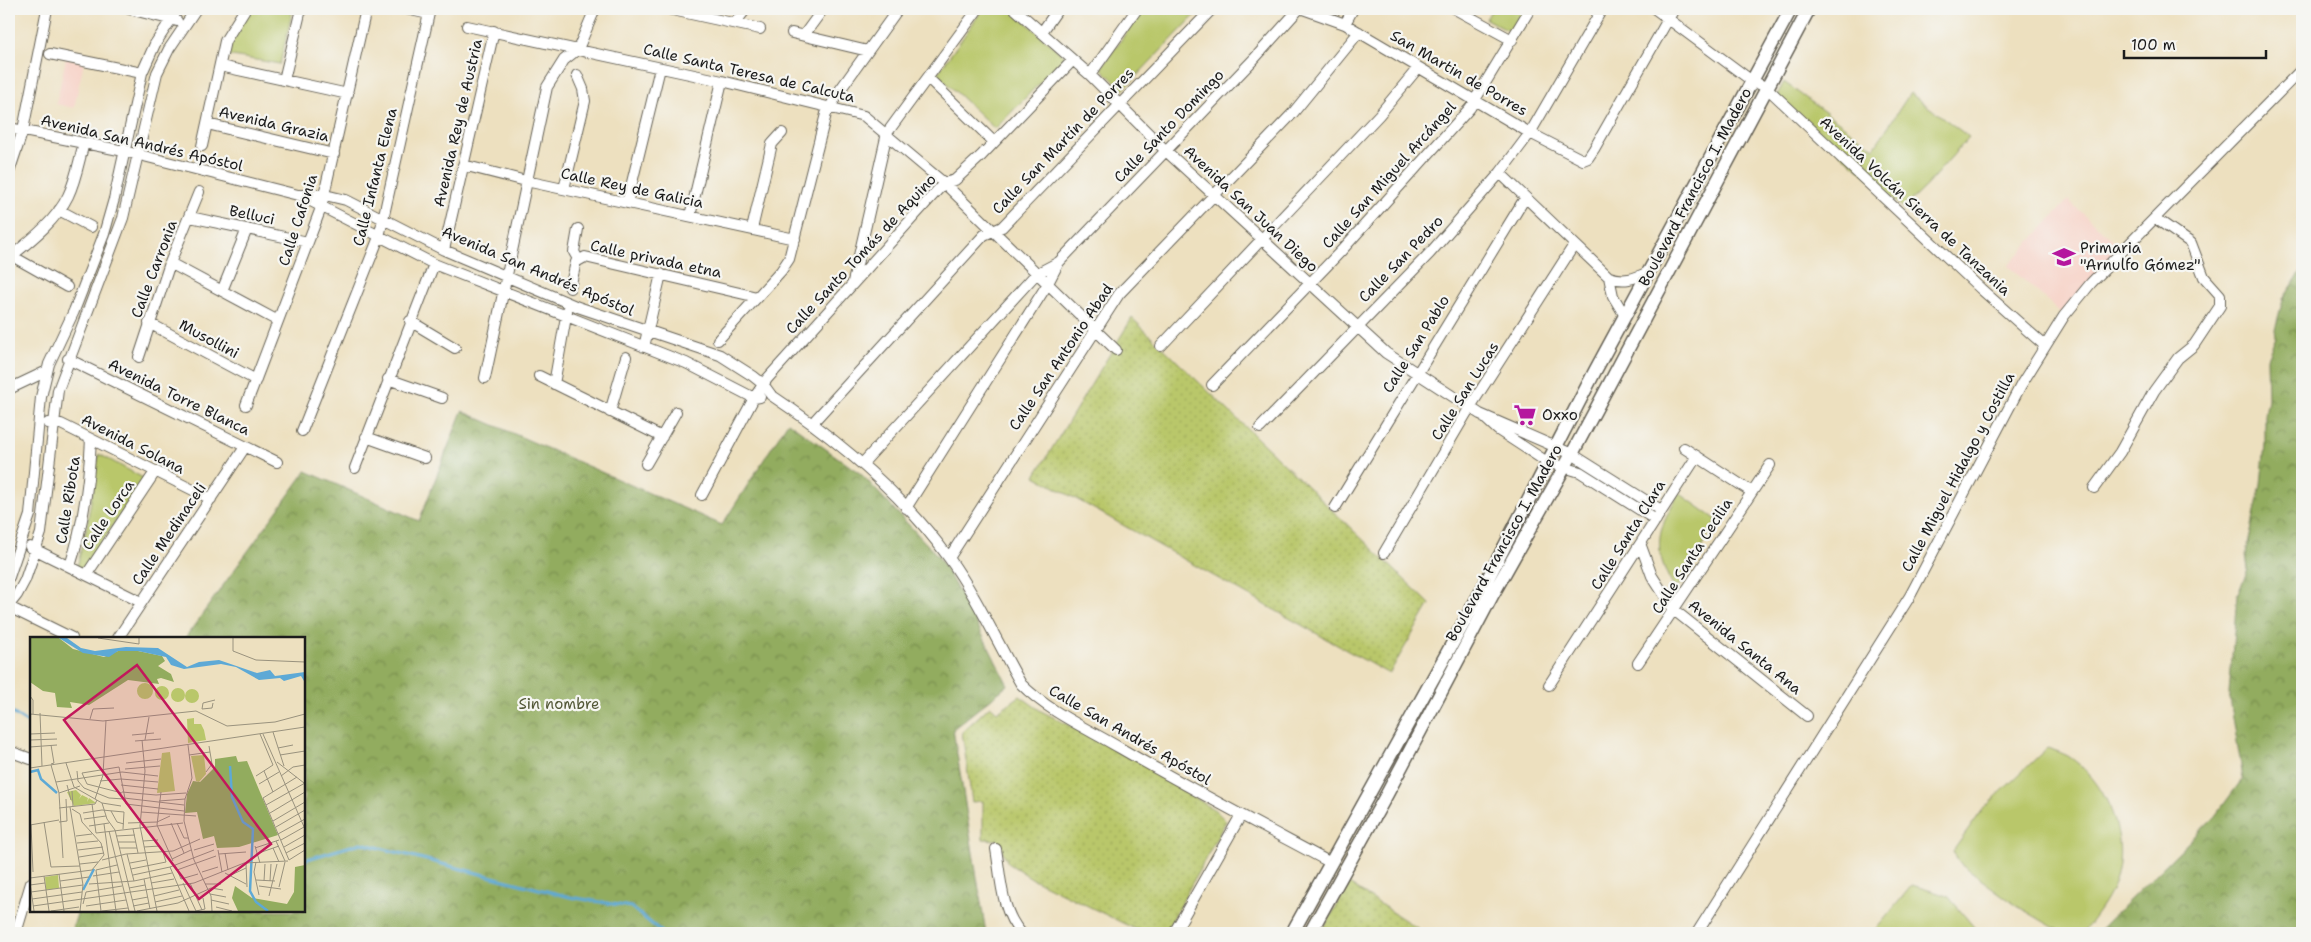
<svg xmlns="http://www.w3.org/2000/svg" width="2311" height="942" viewBox="0 0 2311 942" font-family="'Shantell Sans',sans-serif">
  <defs>
    <pattern id="grass-dots" width="8" height="8" patternUnits="userSpaceOnUse" patternTransform="scale(1.25)"><rect width="8" height="8" fill="#b9c76a"/><path d="M2 2h.1M6 6h.1" fill="none" stroke="#9eaa5b" stroke-width="1.8" stroke-linecap="round"/></pattern>
    <pattern id="forest-crowns" width="20" height="18" patternUnits="userSpaceOnUse" patternTransform="scale(1.25)"><rect width="20" height="18" fill="#92ac5e"/><path d="M2 6a3 3 0 1 1 6 0M12 15a3 3 0 1 1 6 0" fill="none" stroke="#768b4d"/></pattern>
  </defs>
  <rect width="100%" height="100%" fill="#f6f6f2"/>
  <filter id="ink" filterUnits="userSpaceOnUse"><feTurbulence type="fractalNoise" baseFrequency=".02" numOctaves="2"/><feDisplacementMap in="SourceGraphic" scale="10" xChannelSelector="R" yChannelSelector="G"/><feConvolveMatrix kernelMatrix="1 2 1 2 8 2 1 2 1" color-interpolation-filters="sRGB"/></filter>
  <filter id="wash" filterUnits="userSpaceOnUse"><feTurbulence type="fractalNoise" baseFrequency=".0096" numOctaves="4" result="noise"/><feDisplacementMap in="SourceGraphic" scale="20" xChannelSelector="R" yChannelSelector="G"/><feGaussianBlur stdDeviation="1.12" result="paint"/><feColorMatrix in="noise" values="0 0 0 0 0 0 0 0 0 0 0 0 0 0 0 0 0 1.4 0 .05"/><feComposite in="paint" operator="in"/></filter>
  <g filter="url(#wash)">
    <rect width="100%" height="100%" fill="#ede0bf"/>
    <path fill="#f7d1c6" d="M66,58L84,62L74,108L56,104Z
      M2068,200L2121,248L2061,313L2008,266Z"/>
    <path fill="url(#grass-dots)" stroke="#6a7243" d="M1132,318L1430,604L1389,674L1035,476Z
      M1020,696L1041,711L1160,772V776L1215,810L1226,821L1165,933H1143L1033,879L1008,863L997,840L983,839V801L972,802L962,732L990,706L997,712Z
      M1349,884L1425,933H1321Z"/>
    <path fill="url(#forest-crowns)" stroke="#57643d" d="M2302,271V933H2096L2216,815L2243,778L2229,693L2237,595L2248,570L2246,554L2261,484L2265,444V414L2268,399L2267,358L2276,337L2275,329L2283,299Z
      M462,411L722,525L788,422L861,474L938,556L968,607L1008,685L953,729L986,933H71L78,911H304V638H185L306,471L419,521Z"/>
    <path fill="#b9c76a" stroke="#6a7243" d="M247,9H293L280,64L226,55L230,35Z
      M983,9H1011L1065,57L995,129L937,74Z
      M1143,9H1201L1123,90L1101,68Z
      M1492,9H1524L1510,32L1486,19Z
      M1784,82L1874,148L1910,93L1969,137L1926,186L1903,208L1776,97Z
      M99,454L145,479L83,569L77,567L86,530Z
      M1679,493L1717,520L1680,585L1673,586C1651,546 1658,530 1679,493Z
      M2047,748C2054,750 2062,753 2068,756C2104,779 2128,832 2117,874C2112,896 2096,915 2083,933H2063L2017,906L1960,864L1953,851L1984,808Z
      M1912,885L1948,896L1979,933H1873Z"/>
    <g fill="none" stroke-linecap="round" stroke-linejoin="round">
      <path stroke="#5da9d6" stroke-width="3" d="M9,711L31,725
        M304,860L361,843L570,897L631,907L663,933"/>
    </g>
  </g>
  <g filter="url(#ink)">
    <g fill="none" stroke-linecap="round" stroke-linejoin="round">
      <defs>
        <path id="minor" d="M129,9L177,21
          M406,9L429,14
          M668,9L760,29
          M1015,9L1090,75L1166,151L1386,353L1480,414L1572,454L1661,510
          M1303,9L1345,24L1530,133L1583,160L1588,158L1594,149L1674,9
          M1455,9L1512,40
          M1655,9L1752,81L1766,87L1981,289L2044,345
          M735,23L746,9
          M1345,24L1353,9
          M467,26L722,81L864,116L944,183L1116,350
          M1042,32L1058,9
          M792,33L868,51
          M804,35L823,9
          M50,54L142,73
          M220,66L348,94
          M1090,75L1137,9
          M929,79L994,142
          M284,80L301,9
          M207,124L334,154
          M9,128L124,151L298,195H325L346,200L444,250L578,307L720,355L753,376L763,384L771,395C837,439 902,493 949,558C977,597 997,642 1021,684C1049,712 1086,728 1120,748C1189,788 1260,825 1331,863
          M202,146L225,41L245,9
          M463,165L526,181L795,239
          M9,172L23,130L47,9
          M1500,173L1609,277C1624,282 1634,279 1648,272
          M564,189L585,101L583,89L577,75
          M299,195L434,264L686,363L754,398L760,397
          M627,203L660,68
          M59,210L91,227
          M690,216L722,81
          M190,217L308,242
          M578,229L574,252L578,259
          M752,229L772,144L782,133
          M444,250L494,31
          M12,256L67,287
          M9,258C30,241 56,221 68,196C76,180 79,160 84,143
          M170,263L278,321
          M1609,277L1613,296L1625,316
          M853,282L887,133L978,9
          M570,288L576,262L585,257L757,297
          M222,291L247,229
          M410,321L455,348
          M149,323L256,380
          M718,340L781,271L789,259L826,114L840,90L898,9
          M1161,346L1379,115L1418,68
          M644,347L661,274
          M139,357L170,263L199,192
          M68,359L277,462
          M539,376L662,437
          M485,378L547,87L564,60L578,49L595,9
          M388,379L442,398
          M554,384L567,311
          M1212,385L1342,250L1470,108L1530,9
          M9,389L47,371
          M246,405L321,208L366,9
          M610,412L626,357
          M1486,419L1498,430L1547,462L1580,472L1656,520
          M48,423L61,424L211,499
          M814,425L816,419L984,235L1002,227L1212,9
          M1260,428L1430,253L1500,173L1530,133L1602,9
          M302,431L379,237L430,9
          M366,437L425,458
          M1684,448L1752,492
          M646,464L676,412
          M862,464L1036,274L1059,262L1254,59L1299,9
          M355,468L434,264
          M2094,488L2120,452L2154,391L2178,358L2194,345L2220,306V295L2204,277L2191,243L2155,218
          M702,495L754,398L767,379L944,183L955,180L981,156L1073,60
          M906,508L1047,285L1059,262
          M1335,508L1525,198
          M1641,546L1652,576L1674,610L1807,716
          M30,547L141,602
          M1384,553L1470,407L1574,245
          M949,558L1119,294L1293,113L1359,32
          M70,566C84,524 89,483 91,439
          M87,574L155,472
          M9,577L30,515L41,397L49,364L74,311L104,234L114,199L142,73L155,44L178,9
          M9,605L17,595L25,580L41,533L58,390L123,218L157,73L169,49L196,9
          M9,607L72,638
          M118,638L245,447
          M1638,663L1770,465
          M1549,685L1697,456
          M9,751L31,759
          M996,849C1001,878 1001,911 1021,933
          M16,933L31,883
          M1174,933L1241,815
          M1697,933L1910,596L2021,385L2064,316L2091,283L2141,232L2302,69"/>
        <path id="major" d="M1292,933L1482,590L1595,371L1791,9
          M1310,933L1387,794L1493,594L1572,454L1809,9"/>
      </defs>
      <use href="#minor" stroke="#656155" stroke-width="12"/>
      <use href="#major" stroke="#656155" stroke-width="15"/>
      <use href="#minor" stroke="#fff" stroke-width="10"/>
      <use href="#major" stroke="#fff" stroke-width="12"/>
    </g>
  </g>
  <defs>
    <symbol id="school-bare" viewBox="-9 -9 18 18"><path d="M0-5L7-2L0 1L-7-2ZM-4 1L0 2.5L4 1V4Q0 6-4 4Z" fill="#b5179e" stroke="#f6f6f2" stroke-width="2.5" paint-order="stroke"/></symbol>
    <symbol id="supermarket-bare" viewBox="-9 -9 18 18"><path d="M-6-5.5h2.5l.6 2H6L4.5 2H-2.5L-4.4-4H-6ZM-1.5 3.2a1.3 1.3 0 1 0 .1 0ZM3 3.2a1.3 1.3 0 1 0 .1 0Z" fill="#b5179e" stroke="#f6f6f2" stroke-width="2.5" paint-order="stroke"/></symbol>
  </defs>
  <g fill-rule="evenodd">
    <use href="#school-bare" x="2048" y="241" width="32" height="32"/>
    <use href="#supermarket-bare" x="1509" y="399" width="32" height="32"/>
  </g>
  <g text-anchor="middle" dominant-baseline="central" stroke-width="4.5" stroke-linejoin="round" paint-order="stroke">
    <g font-size="15" fill="#1c1c1c" stroke="#f6f6f2">
      <text transform="translate(749 73) rotate(13)">Calle Santa Teresa de Calcuta</text>
      <text transform="translate(1459 73) rotate(30)">San Martin de Porres</text>
      <text transform="translate(458 123) rotate(-77)">Avenida Rey de Austria</text>
      <text transform="translate(274 124) rotate(13)">Avenida Grazia</text>
      <text transform="translate(1169 126) rotate(-46)">Calle Santo Domingo</text>
      <text transform="translate(1063 141) rotate(-46)">Calle San Martín de Porres</text>
      <text transform="translate(142 143) rotate(13)">Avenida San Andrés Apóstol</text>
      <text transform="translate(1389 175) rotate(-48)">Calle San Miguel Arcángel</text>
      <text transform="translate(375 177) rotate(-76)">Calle Infanta Elena</text>
      <text transform="translate(1695 187) rotate(-62)">Boulevard Francisco I. Madero</text>
      <text transform="translate(632 188) rotate(12)">Calle Rey de Galicia</text>
      <text transform="translate(1915 206) rotate(43)">Avenida Volcán Sierra de Tanzania</text>
      <text transform="translate(1251 209) rotate(43)">Avenida San Juan Diego</text>
      <text transform="translate(252 215) rotate(12)">Belluci</text>
      <text transform="translate(298 220) rotate(-72)">Calle Cafonia</text>
      <text transform="translate(861 254) rotate(-47)">Calle Santo Tomás de Aquino</text>
      <text transform="translate(656 259) rotate(12)">Calle privada etna</text>
      <text transform="translate(1401 259) rotate(-46)">Calle San Pedro</text>
      <text transform="translate(154 269) rotate(-69)">Calle Carronia</text>
      <text transform="translate(538 271) rotate(23)">Avenida San Andrés Apóstol</text>
      <text transform="translate(209 339) rotate(28)">Musollini</text>
      <text transform="translate(1416 344) rotate(-58)">Calle San Pablo</text>
      <text transform="translate(1061 357) rotate(-56)">Calle San Antonio Abad</text>
      <text transform="translate(1465 391) rotate(-58)">Calle San Lucas</text>
      <text transform="translate(179 397) rotate(26)">Avenida Torre Blanca</text>
      <text transform="translate(133 444) rotate(27)">Avenida Solana</text>
      <text transform="translate(1958 472) rotate(-62)">Calle Miguel Hidalgo y Costilla</text>
      <text transform="translate(68 500) rotate(-81)">Calle Ribota</text>
      <text transform="translate(108 515) rotate(-56)">Calle Lorca</text>
      <text transform="translate(169 534) rotate(-56)">Calle Medinaceli</text>
      <text transform="translate(1628 535) rotate(-58)">Calle Santa Clara</text>
      <text transform="translate(1504 543) rotate(-61)">Boulevard Francisco I. Madero</text>
      <text transform="translate(1692 556) rotate(-57)">Calle Santa Cecilia</text>
      <text transform="translate(1745 647) rotate(39)">Avenida Santa Ana</text>
      <text transform="translate(1130 735) rotate(30)">Calle San Andrés Apóstol</text>
    </g>
    <g font-size="15" fill="#1c1c1c" stroke="#f6f6f2" text-anchor="start">
      <text x="2080" y="248">Primaria<tspan x="2080" dy="17">"Arnulfo Gómez"</tspan></text>
      <text x="1542" y="415">Oxxo</text>
    </g>
    <g font-size="15" fill="#535837" stroke="#f6f6f2">
      <text x="559" y="704">Sin nombre</text>
    </g>
  </g>
  <g transform="translate(30 637)">
    <rect width="275" height="275" fill="#ede0bf"/>
    <path d="M164,81V87H171L174,93L176,103L158,106L157,82ZM140,115L145,154L127,156L132,116ZM174,118L176,137L169,145L166,144L161,119Z" fill="#b9c76a"/>
    <path d="M0,1H29L43,12L74,20L88,14H108L132,19L135,24L128,29L141,37L144,45L131,41L127,42L129,47L98,43L59,68L40,65L42,71L27,70L25,56L13,54L0,45ZM206,119L208,125L217,124L248,198L209,210L187,211L184,199L173,202L167,175L155,176L157,157L163,144L170,145L185,130V122ZM275,228V274H208L202,261L205,249L222,261L257,267L264,255L265,230Z" fill="#92ac5e"/>
    <path d="M107 54a8 8 0 1 1 16 0a8 8 0 1 1-16 0ZM125 56a7 7 0 1 1 14 0a7 7 0 1 1-14 0ZM141 58a7 7 0 1 1 14 0a7 7 0 1 1-14 0ZM155 59a7 7 0 1 1 14 0a7 7 0 1 1-14 0ZM46,153L51,158L49,162L52,158L58,161L57,165L59,161L66,166L44,169L37,155ZM28,238L29,251L16,253L15,240Z" fill="#b9c76a"/>
    <path d="M29,1H37L51,11L65,14L96,10L128,11L157,30L169,25L189,23L227,36L240,33L245,39L275,35V39L274,44L271,39L254,44L250,41L229,43L206,30L191,27L154,32L141,28L136,20L108,14H88L79,20L53,16Z" fill="#5da9d6"/>
    <path fill="none" stroke="#5da9d6" stroke-width="2.5" d="M200,129L202,160L213,185L223,192L220,254L226,265L238,274M0,135L8,133L11,142L27,156M53,253L64,232"/>
    <path fill="none" stroke="#99927e" stroke-width="1" d="M68,1L109,7V1M203,1V14L226,23L275,25M0,59L3,63V77M172,72L173,66L185,63M172,72L182,71L183,66M10,76L12,129M0,77L73,84L166,74L197,89L245,85L275,77M60,82L63,72L84,71M243,95L254,129M0,97L25,96M233,97L275,192M102,98L124,96M0,103L27,102M112,103L115,134L110,189L127,274M115,103L119,80M105,104L131,102M21,108L24,126L21,127M158,108L162,141L155,162L154,184L164,223L181,259L182,274M0,110L27,108M248,111L263,108M159,118L180,115M250,118L275,114M247,125L274,146M36,126L44,150L72,166L77,182L85,193L105,274M96,126L131,122M21,128L29,156L33,221M0,131L275,90M95,132L130,129M47,134L48,144L54,151L79,161L94,162M234,134L243,155M176,135L182,127L179,109M226,139L243,128L230,97M251,139L263,130L275,128M70,144L91,142L128,145M26,145L92,135L128,139M229,147L249,135M37,148L41,163M91,148L128,152M42,154L43,169M92,155L126,158L156,156M131,155L127,188L143,224M29,156L50,149M92,156L57,147L52,136L89,130L96,167L154,174M94,161L154,168M65,162L73,138L76,83M129,164L155,162M72,166L91,169M62,167L66,196L153,186M236,168L275,146M40,170L53,248L50,274M29,171L65,167L67,163M81,174L87,185L94,187M111,175L166,179M53,176L72,173L94,175L93,192M240,176L275,155M54,182L76,179M243,184L275,165M14,185L21,230L50,229M29,185L37,184L36,162M98,186L127,185L140,179M141,186L154,216M147,186L154,201H158M74,187L86,274M0,188L29,183M1,188L3,235M59,189L79,186M246,190L275,173M103,192L108,216M79,194L99,274M248,197L275,182M46,199L62,197M86,199L105,198M251,203L274,190M113,204L128,203M246,204L255,224M88,205H106M47,206L68,204M225,209L230,226M114,210L130,209M254,210L275,198M89,211H107M225,211L249,203M243,211L249,225M48,213L73,210M164,213L184,207M188,213L192,235M195,216L198,233M256,216L275,206M97,217L104,244M189,217L216,215M226,217L249,209M49,220L74,216M142,222L161,213M72,223L96,217L143,214L170,202M259,223L233,161L267,140M259,223L275,213M226,225L224,235L229,258M100,226L116,223M50,227L68,225M216,227L217,250M145,228L151,242L168,237M140,230L159,274M101,232L136,225L133,215M147,233L186,219M172,235L188,230M195,236L216,247M29,237L34,274M103,238L140,230L184,213M14,239L19,274M63,239L89,235M199,239L216,231M0,241L62,233L74,218L71,206L52,185L50,177L42,172M114,242L120,272M226,243L245,244M30,244L59,240M234,244L235,227M240,244L241,227M0,246L4,274M121,246L144,242M153,246L166,274M160,246L172,273M59,247L104,244L142,236M175,247H191M0,248L15,246M229,249L251,252M249,250L255,225M99,251L115,248M1,255L53,248M180,257L196,260M124,259L149,253M239,259L247,227M2,262L52,255M102,263L118,260M181,263L199,267M125,265L152,259M53,267L56,255L92,249M3,269L164,246L214,226L258,224M56,269L96,263M103,269L119,266M186,270L202,274M21,274L49,270M71,274L66,233L87,228M72,274L98,271M107,274L148,266L181,251L193,253M166,274L175,272L173,261"/>
    <path fill="#c2185b" fill-opacity="0.15" stroke="#c2185b" stroke-width="2.5" d="M107,28L241,207L169,262L34,83Z"/>
    <rect width="275" height="275" fill="none" stroke="#1c1c1c" stroke-width="2.5"/>
  </g>
  <rect width="2311" height="942" fill="none" stroke="#f6f6f2" stroke-width="30"/>
  <path d="M2124 50v8h142v-8" fill="none" stroke="#1c1c1c" stroke-width="2.5"/>
  <text x="2131" y="50" font-size="15" fill="#1c1c1c" stroke="#f6f6f2" stroke-width="4" paint-order="stroke">100 m</text>
</svg>
